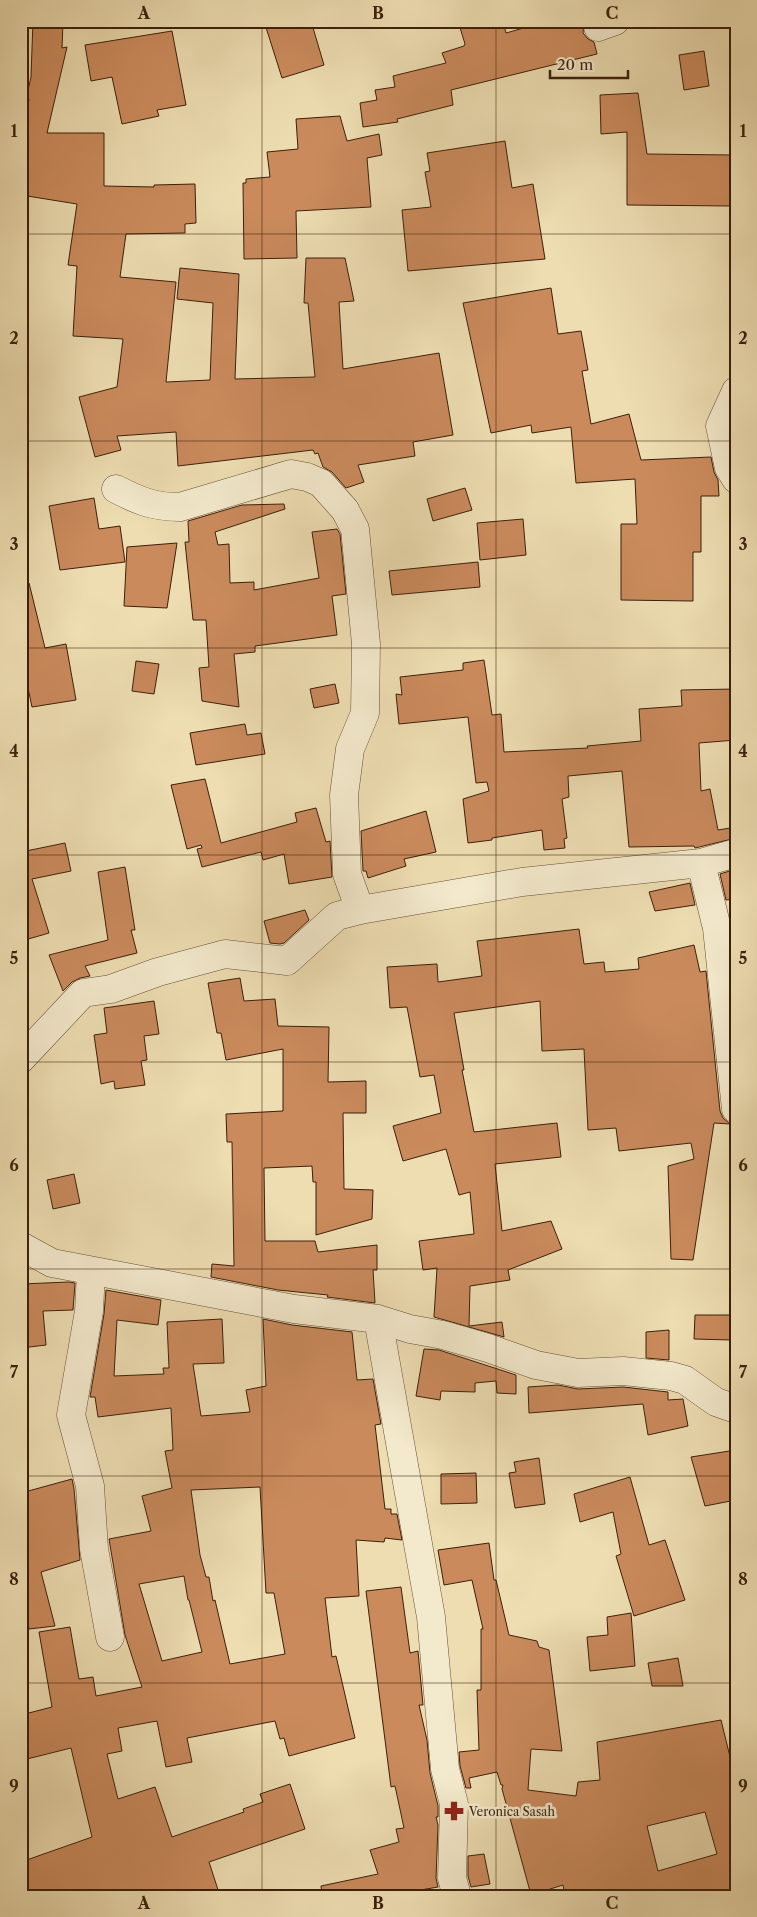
<svg xmlns="http://www.w3.org/2000/svg" width="757" height="1917" viewBox="0 0 757 1917" font-family="'Libre Caslon Text',serif">
  <rect width="100%" height="100%" fill="#edddb1"/>
  <filter id="stains"><feTurbulence type="fractalNoise" baseFrequency=".004" numOctaves="4"/><feColorMatrix values="0 0 0 0 .2 0 0 0 0 .09 0 0 0 0 .02 0 0 0 .5 -.17"/></filter>
  <radialGradient id="worn" r=".72"><stop offset=".6" stop-color="#630" stop-opacity="0"/><stop offset="1" stop-color="#630" stop-opacity=".3"/></radialGradient>
  <path fill="#ca8a5c" stroke="#3c1f0c" fill-rule="evenodd" d="M33,21L63,22L62,48L67,47L47,133H104V186L154,187V185L195,184L196,223L185,224V233L126,234L120,277L176,282L166,382L210,380L213,303L177,299L180,268L239,274L235,379L315,377L308,303H304L306,258H345L354,301L339,302L343,369L439,353L453,435L413,442L415,456L358,465L364,482L346,488L332,472L323,467L318,453L315,454L313,450L178,466L176,432L117,436L121,450L95,457L79,397L117,387L123,339L73,336L77,266L68,265L77,204L21,195V140L29,99H26L31,77Z
    M264,21H311L324,65L282,78Z
    M458,21H503L506,33L548,21H584L583,33L588,39L594,42L597,54L451,90L453,105L397,119L398,122L363,127L360,103L377,100L375,90L395,87L393,76L446,63L442,53L464,46L465,44Z
    M172,31L186,105L157,110L159,116L122,124L112,77L91,81L85,45Z
    M704,51L709,86L684,90L679,55Z
    M638,93L647,154L732,155V206L627,205V132L601,134L600,95Z
    M340,116L347,141L379,134L382,155L367,158L371,207L296,211L297,258L244,259L243,183H246V179L270,177L267,152L298,149L296,119Z
    M505,141L512,188L533,184L545,259L408,271L402,210L431,207L425,172L430,171L427,153Z
    M551,288L558,334L581,331L588,370L582,371L591,424L629,414L641,460L711,457L714,472L718,480L719,496H701V552H693V601L621,600V524H637L635,479L576,483L571,427L532,433L531,425L491,433L463,303Z
    M465,488L472,510L433,521L427,499Z
    M94,498L99,529L120,526L125,562L60,570L49,506Z
    M284,504L285,509L215,532L218,545L229,544L230,583L254,582V590L319,578L312,532L337,529L340,534L346,594L332,596L337,635L255,646V652L234,654L239,707L202,701L199,668L209,667L206,620H193L185,542H189L188,521L242,505Z
    M523,519L526,555L480,560L477,523Z
    M177,543L167,608L124,606L127,547Z
    M478,562L480,587L392,595L389,571Z
    M29,583L45,648L66,644L76,700L32,707L21,655V584Z
    M484,660L492,715L501,714L504,752L588,748L587,746L641,741L639,709L682,706L681,690L736,689V740L699,743L701,791L710,789L718,830L736,827V838L695,848L694,846L629,847L622,771L568,776L569,797L562,799L567,838L564,839L565,848L544,850L542,830L492,838V840L468,843L463,799L489,791L487,782L476,783L468,717L399,724L396,694L402,695L400,677L463,670V663Z
    M136,661L159,664L154,694L132,691Z
    M335,684L339,703L314,708L310,689Z
    M245,724L247,735L261,733L265,754L196,765L190,733Z
    M205,779L221,843L297,822L295,813L316,808L326,842L330,841L332,877L289,884L284,854L263,860L261,852L202,867L197,849L202,848L201,845L187,849L171,785Z
    M426,811L436,852L404,859L406,866L368,878L366,871H363L361,831Z
    M65,843L71,871L32,879L49,933L25,940L21,927V852Z
    M125,867L135,930H131L137,953L85,966L90,976L80,978L72,982L63,991L49,955L108,940L98,872Z
    M736,869V899L726,900L720,874Z
    M690,883L695,905L655,911L649,892Z
    M305,910L309,920L284,943L280,944L270,943L264,921Z
    M579,929L584,964L604,962L605,972L639,969L638,958L694,945L700,972L706,971L720,1111L723,1118L730,1124L714,1123L693,1260L671,1259L668,1166L694,1159L691,1143L619,1151L616,1128L588,1130L584,1049L542,1051L540,1001L454,1013L464,1070H462L474,1132L557,1123L561,1157L495,1164L502,1231L551,1221L562,1249L508,1270L510,1280L470,1286L469,1326L502,1322L504,1337L434,1317L437,1268L423,1270L419,1241L474,1234L470,1192L459,1195L446,1149L403,1161L393,1126L441,1113L434,1075L420,1077L407,1007L390,1008L387,967L437,964L438,982L482,976L477,941Z
    M240,978L244,1001L275,999L278,1026L329,1027L328,1082L366,1081V1113H343L344,1189L373,1190L372,1219L316,1235V1182H313L312,1166L264,1168L265,1241H315L318,1252L377,1245V1270H373L375,1303L327,1297L328,1295L278,1290L211,1277L212,1264L234,1266L232,1142H227L226,1114L283,1111V1049L226,1060L221,1033H217L208,983Z
    M154,1001L159,1034L144,1036L147,1060L141,1061L145,1085L115,1089L114,1081L101,1084L94,1035L107,1033L104,1008Z
    M74,1174L80,1203L53,1209L47,1180Z
    M69,1282L75,1283L73,1310L43,1311L46,1345L21,1348V1284Z
    M106,1290L161,1300L158,1325L117,1320L114,1376L164,1374L163,1368H169L167,1322L222,1319L224,1363L193,1364L201,1416L250,1412L246,1390L266,1386L263,1319L292,1325L352,1332L357,1380L373,1379L381,1424L375,1425L385,1509H391V1514H397L402,1540L385,1538L384,1542L356,1540L359,1596L325,1598L332,1657L336,1656L355,1738L289,1756L284,1738L280,1739L275,1721L187,1738L192,1762L166,1767L157,1721L118,1728L122,1751L107,1754L118,1799L155,1787L172,1837L244,1812L243,1809L263,1802L260,1794L290,1784L305,1829L209,1862L220,1896H25L21,1881V1862L92,1837L71,1748L27,1759L21,1738V1715L52,1707L39,1632L70,1627L79,1679L93,1677L96,1696L142,1687L125,1635L109,1539L151,1531L142,1496L172,1488L165,1451L173,1450L171,1408L98,1417L95,1397H90L104,1314ZM260,1487L266,1593H274L285,1654L230,1664L215,1600L213,1601L209,1577H206L200,1555L191,1490ZM184,1576L188,1600H189L202,1652L162,1661L139,1584Z
    M695,1315H736V1335H731V1340L694,1339Z
    M669,1330V1360L646,1358V1332Z
    M424,1349L439,1350L516,1375V1394L497,1393L496,1381L475,1383V1392L441,1391L440,1400L416,1396Z
    M558,1385L578,1389L623,1387L668,1392V1400L683,1399L688,1426L648,1435L643,1404L529,1413L528,1387Z
    M736,1450V1500L705,1506L691,1457Z
    M539,1458L545,1504L515,1508L509,1473L516,1472L514,1462Z
    M476,1473L477,1503L441,1504V1474Z
    M630,1477L649,1545L665,1540L685,1600L634,1616L616,1556L621,1554L613,1512L580,1522L574,1494Z
    M72,1479L74,1489L80,1560L41,1572L55,1626L29,1629L28,1623L21,1624V1493Z
    M489,1543L494,1580H496L509,1635L537,1641L539,1647L549,1650L562,1751L531,1749L528,1790L576,1796L578,1782L600,1780L597,1742L721,1720L733,1769L736,1768V1896H565L563,1885L531,1895L502,1789L503,1785H501L497,1772L469,1778L471,1788H466L460,1766L459,1752L479,1750L477,1690H481V1629H483L472,1580L444,1585L438,1550ZM705,1812L717,1854L658,1871L647,1826Z
    M401,1587L410,1653L418,1651L423,1705H419L427,1740L430,1773L438,1806V1817H436L438,1825L436,1878L438,1887L386,1896H322L321,1886L378,1874L370,1850L399,1842L396,1829L404,1828L395,1786L391,1787L366,1591Z
    M631,1613L635,1666L590,1671L587,1637L608,1635L607,1617Z
    M678,1658L683,1686H652L648,1663Z
    M484,1854L490,1884L471,1887L468,1876V1856Z"/>
  <g fill="none" stroke-linecap="round" stroke-linejoin="round">
    <defs>
      <path id="minor" d="M598,27L615,21
        M736,391L720,426L729,468L736,479
        M116,489C139,501 154,507 180,507L291,474L307,477L321,483L345,510L355,529L366,644L365,713L350,749L344,795L347,874L360,910
        M701,863L717,928L736,1109
        M21,1059L83,993L111,989L158,972L225,954L287,961L337,916L360,910L522,882L701,863L736,853
        M21,1246L52,1263L294,1309L378,1319L410,1329L443,1335L488,1348L536,1365L578,1373L623,1371L671,1376L685,1380L716,1402L736,1409
        M91,1272L89,1311L71,1415L90,1486L94,1549L110,1637
        M378,1319L431,1617L445,1769L454,1804L452,1878L457,1896"/>
    </defs>
    <use href="#minor" stroke="#684e35" stroke-width="29"/>
    <use href="#minor" stroke="#f3e9cc" stroke-width="28"/>
  </g>
  <path fill="none" stroke="#3c1f0c" stroke-width="1" stroke-opacity="0.55" d="M262,21V1896M496,21V1896M21,234H736M21,441H736M21,648H736M21,855H736M21,1062H736M21,1269H736M21,1476H736M21,1683H736"/>
  <defs>
    <symbol id="pharmacy-bare" viewBox="-9 -9 18 18"><path d="M-2-6h4v4h4v4h-4v4h-4v-4h-4v-4h4Z" fill="#8f2418" stroke="#f3e9cc" stroke-width="2.5" paint-order="stroke"/></symbol>
  </defs>
  <g fill-rule="evenodd">
    <use href="#pharmacy-bare" x="440" y="1797" width="28" height="28"/>
  </g>
  <g text-anchor="middle" dominant-baseline="central" stroke-width="5" stroke-linejoin="round" paint-order="stroke">
    <g font-size="12" fill="#3c1f0c" stroke="#f3e9cc" text-anchor="start">
      <text x="469" y="1811">Veronica Sasah</text>
    </g>
  </g>
  <rect width="757" height="1917" fill="none" stroke="#edddb1" stroke-width="55"/>
  <path d="M550 70v8h78v-8" fill="none" stroke="#3c1f0c" stroke-width="2.5"/>
  <text x="557" y="70" font-size="15" fill="#3c1f0c" stroke="#f3e9cc" stroke-width="4" paint-order="stroke">20 m</text>
  <rect x="28" y="28" width="702" height="1862" fill="none" stroke="#3c1f0c" stroke-width="2"/>
  <g font-size="16" text-anchor="middle" font-weight="bold" fill="#3c1f0c">
    <text x="144" y="19">A</text>
    <text x="378" y="19">B</text>
    <text x="612" y="19">C</text>
    <text x="14" y="137">1</text>
    <text x="743" y="137">1</text>
    <text x="14" y="344">2</text>
    <text x="743" y="344">2</text>
    <text x="14" y="550">3</text>
    <text x="743" y="550">3</text>
    <text x="14" y="757">4</text>
    <text x="743" y="757">4</text>
    <text x="14" y="964">5</text>
    <text x="743" y="964">5</text>
    <text x="14" y="1171">6</text>
    <text x="743" y="1171">6</text>
    <text x="14" y="1378">7</text>
    <text x="743" y="1378">7</text>
    <text x="14" y="1585">8</text>
    <text x="743" y="1585">8</text>
    <text x="14" y="1792">9</text>
    <text x="743" y="1792">9</text>
    <text x="144" y="1909">A</text>
    <text x="378" y="1909">B</text>
    <text x="612" y="1909">C</text>
  </g>
  <rect width="100%" height="100%" filter="url(#stains)"/>
  <rect width="100%" height="100%" fill="url(#worn)"/>
</svg>
